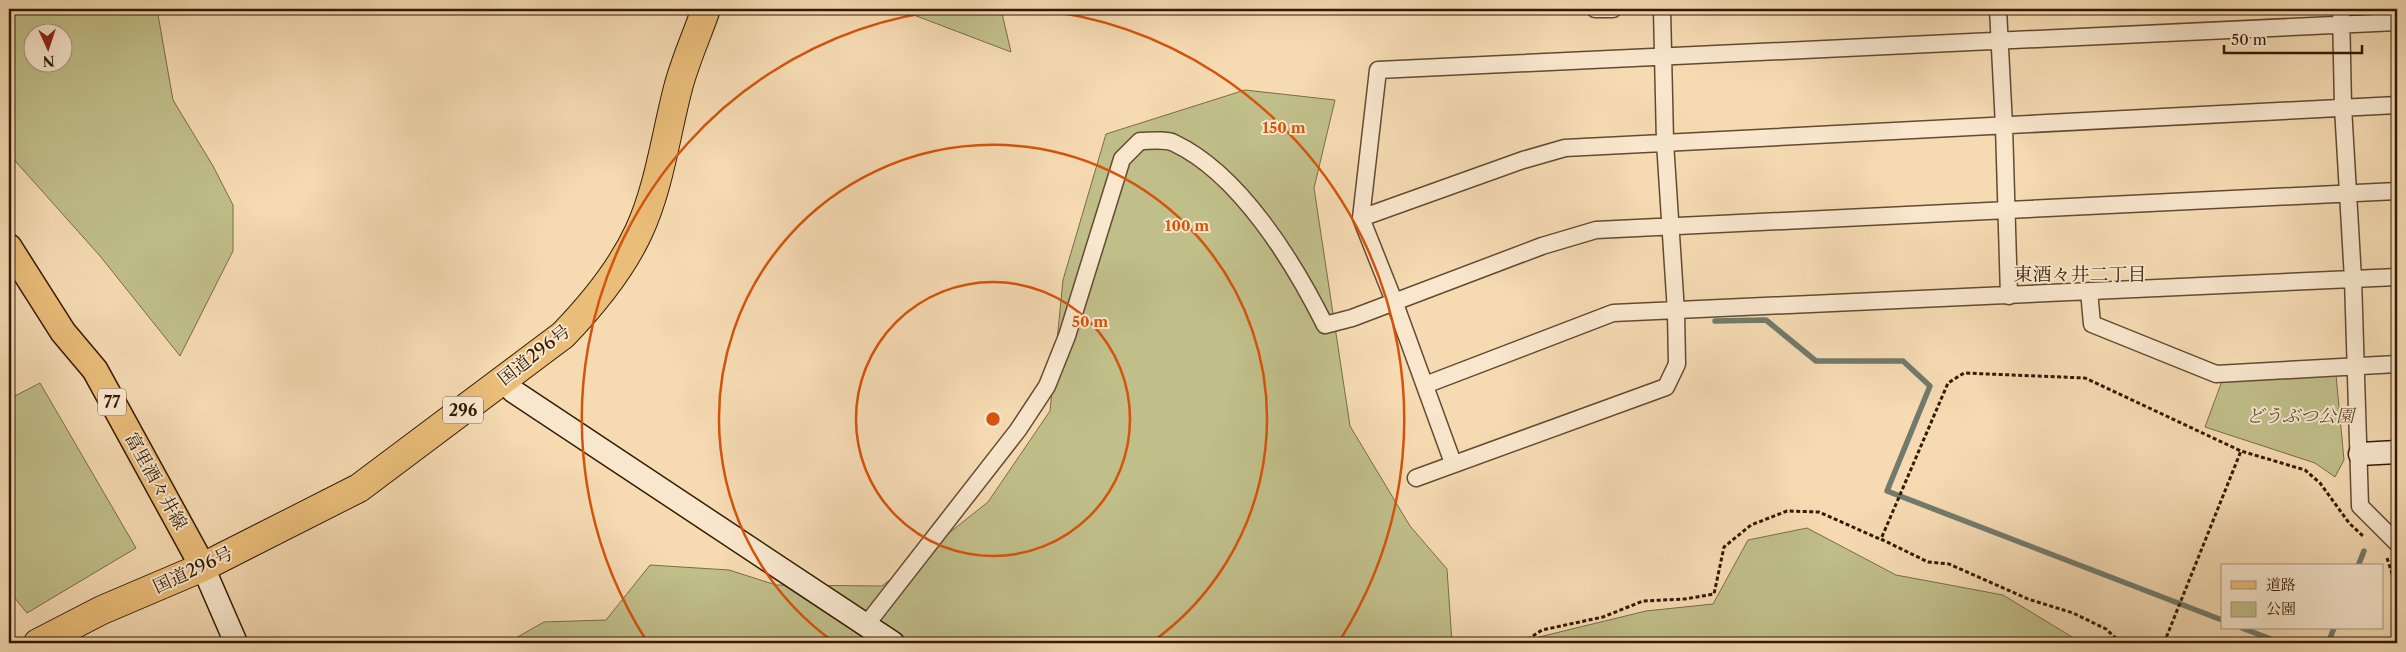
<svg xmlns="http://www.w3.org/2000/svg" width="2406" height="652" viewBox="0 0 2406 652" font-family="'Libre Caslon Text','Noto Serif JP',serif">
  <rect width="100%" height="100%" fill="#f5dab2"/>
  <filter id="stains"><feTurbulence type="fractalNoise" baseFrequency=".004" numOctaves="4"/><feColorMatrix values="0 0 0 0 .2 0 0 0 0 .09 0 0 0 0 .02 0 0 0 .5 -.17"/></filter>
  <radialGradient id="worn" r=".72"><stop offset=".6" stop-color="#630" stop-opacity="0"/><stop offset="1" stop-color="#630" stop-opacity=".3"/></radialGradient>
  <path fill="#c0be89" stroke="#7a6c46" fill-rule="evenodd" d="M9,9H157L173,100L213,166L233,205V251L180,356L100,256L9,154ZM62,32V62H32V32Z
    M898,9H1001L1011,52Z
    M1245,90L1335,100L1314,188L1350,426L1410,526L1447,569L1452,643H507L544,622L606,620L650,565L729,570L776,585L882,586L988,502L1050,411L1063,280L1106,134Z
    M2336,375L2344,460L2335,477L2315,463L2205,427L2222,381Z
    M40,383L136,548L27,613L9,591V399Z
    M1807,528L1896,575L2003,595L2082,643H1531L1539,637L1646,611L1713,604L1748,540Z"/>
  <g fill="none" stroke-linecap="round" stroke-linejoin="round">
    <path stroke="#727a6b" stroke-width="5.5" d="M1715,321L1766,320L1816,361H1903L1930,386L1887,491L2222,620
      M2358,566L2364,551
      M2242,628L2281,643
      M2328,643L2334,628"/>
    <defs>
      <path id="street" d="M1595,9H1613
        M1998,9L2004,126L2009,296
        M2341,9L2343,107L2353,279L2360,506L2397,543
        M1361,218L1523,160L1565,148L2397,105
        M2089,291L2092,324L2216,374L2397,364
        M1425,385L1613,313L2397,277
        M1453,463L1394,301L1361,218L1378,70L2397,22
        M1416,478L1666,387L1677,364L1676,312L1665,142L1662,9
        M866,625L1018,430L1047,386L1067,336L1122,159L1140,141C1150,141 1166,139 1174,143C1240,174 1294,263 1325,325L1352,318L1542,246L1596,230L2397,191"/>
      <path id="secondary" d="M503,379L513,391L893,643
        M2360,454L2397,452
        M203,567L236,643"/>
      <path id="primary" d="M9,247L63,332L95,370L203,567"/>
      <path id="highway" d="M38,643L102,610L203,567L359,488L563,335C593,304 621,270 639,231C659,188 666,134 678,88C685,61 697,35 706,9"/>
    </defs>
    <use href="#street" stroke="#644a30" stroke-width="19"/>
    <use href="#secondary" stroke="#331a04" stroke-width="25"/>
    <use href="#primary" stroke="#331a04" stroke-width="28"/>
    <use href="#highway" stroke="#331a04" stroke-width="30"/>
    <path stroke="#331a04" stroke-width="3" stroke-dasharray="4 2.5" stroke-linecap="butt" d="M2387,558L2397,589
      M1522,643L1542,630L1603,617L1643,601L1685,599L1714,594L1724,547L1751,525L1787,511L1819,512L1882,540
      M2121,643L2106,629L2073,613L2028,599L1949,564L1928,562L1881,539L1948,383L1964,373L2085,378L2241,451L2305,470L2320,483L2349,523L2364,537
      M2164,643L2241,451"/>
    <use href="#street" stroke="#f8e7cd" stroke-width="16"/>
    <use href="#secondary" stroke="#f8e7cd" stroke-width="22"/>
    <use href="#primary" stroke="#eabd79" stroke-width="25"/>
    <use href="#highway" stroke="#eabd79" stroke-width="28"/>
  </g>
  <g fill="none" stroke="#d6530b" stroke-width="2.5">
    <circle cx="993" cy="419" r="137"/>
    <path d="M834 642A274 274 0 1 1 1152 642"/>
    <path d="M646 640A412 412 0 0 1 954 9M1032 9A412 412 0 0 1 1340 640"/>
  </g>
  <g text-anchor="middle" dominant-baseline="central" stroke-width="4" stroke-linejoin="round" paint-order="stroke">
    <g fill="#f8e7cd" stroke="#6e5840" stroke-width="1">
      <rect x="98" y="388.5" width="28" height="27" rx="4"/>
      <rect x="443" y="396.5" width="40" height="27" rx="4"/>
    </g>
    <g font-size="16" font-weight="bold" fill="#331a04">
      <text x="112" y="402">77</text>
      <text x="463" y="410">296</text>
    </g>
    <g font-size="18" fill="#331a04" stroke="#f8e7cd">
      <text transform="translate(534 355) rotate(-38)">国道296号</text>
      <text transform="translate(156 481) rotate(61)">富里酒々井線</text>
      <text transform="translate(193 570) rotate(-25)">国道296号</text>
    </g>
    <g font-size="18" font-style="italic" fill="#5d4b2c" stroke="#f8e7cd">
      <text x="2300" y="416">どうぶつ公園</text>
    </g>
    <g font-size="19" fill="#331a04" stroke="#f8e7cd">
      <text x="2080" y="274">東酒々井二丁目</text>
    </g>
  </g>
  <circle cx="993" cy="419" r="8" fill="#d6530b" stroke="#f8e7cd" stroke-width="2.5"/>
  <g font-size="15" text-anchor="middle" font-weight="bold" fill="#d6530b" stroke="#f8e7cd" stroke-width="4" stroke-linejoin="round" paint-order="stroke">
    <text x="1284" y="133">150 m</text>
    <text x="1187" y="231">100 m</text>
    <text x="1090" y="327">50 m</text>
  </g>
  <rect width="2406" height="652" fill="none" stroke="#f5dab2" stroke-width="30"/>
  <rect x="10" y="10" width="2386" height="632" fill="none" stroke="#331a04" stroke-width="2.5"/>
  <rect x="15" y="15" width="2376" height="622" fill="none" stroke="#331a04"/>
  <rect x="2221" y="564" width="162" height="65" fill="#f8e7cd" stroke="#a9957d"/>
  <rect x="2231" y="581" width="25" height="8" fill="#eabd79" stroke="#a9957d"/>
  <text x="2266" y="590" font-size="15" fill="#331a04">道路</text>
  <rect x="2231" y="602" width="25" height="15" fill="#c0be89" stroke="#a9957d"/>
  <text x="2266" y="614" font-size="15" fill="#331a04">公園</text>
  <g transform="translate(48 48) rotate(177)"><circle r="24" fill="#f8e7cd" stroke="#a9957d"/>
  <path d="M0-4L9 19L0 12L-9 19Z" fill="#8f2418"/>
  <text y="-8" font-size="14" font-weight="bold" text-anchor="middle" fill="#331a04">N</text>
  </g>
  <path d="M2224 45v8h138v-8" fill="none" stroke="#331a04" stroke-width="2.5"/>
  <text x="2231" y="45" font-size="15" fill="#331a04" stroke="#f8e7cd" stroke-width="4" paint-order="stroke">50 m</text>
  <rect width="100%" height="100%" filter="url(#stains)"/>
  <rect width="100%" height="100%" fill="url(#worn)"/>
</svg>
